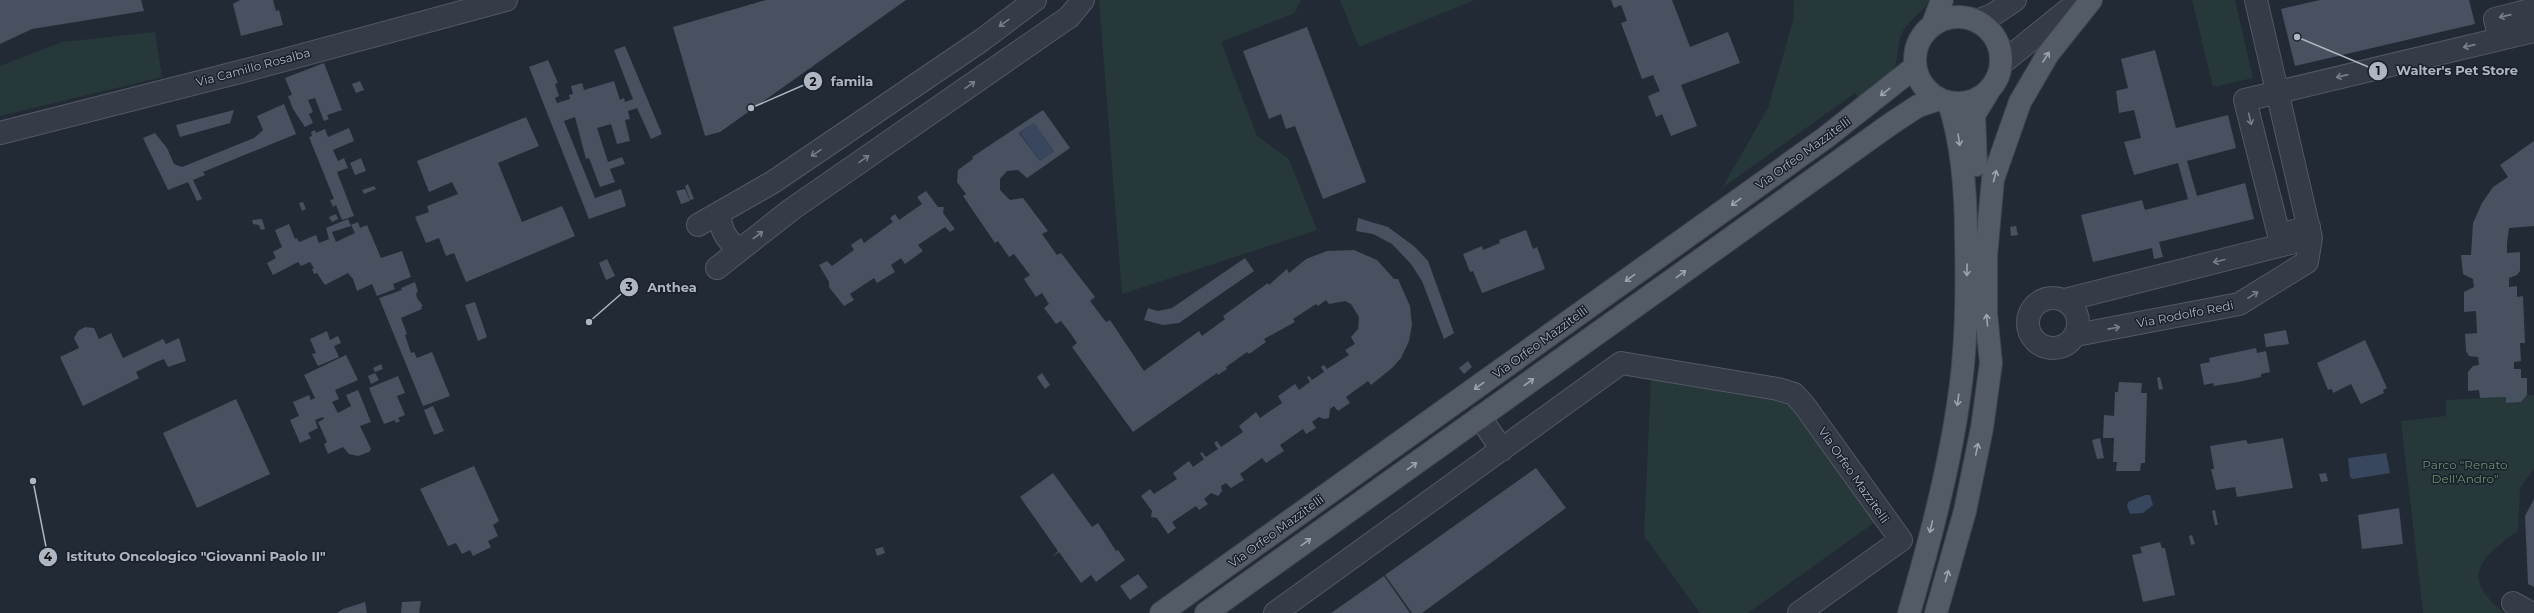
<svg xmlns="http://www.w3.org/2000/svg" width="2534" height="613" viewBox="0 0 2534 613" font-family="Montserrat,sans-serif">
  <rect width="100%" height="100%" fill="#222a36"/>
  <path fill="#263839" d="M1099,0H1301L1295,13L1221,42L1257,136L1289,159L1317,230L1122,294Z
    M1340,0H1475L1359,47Z
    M1794,0H1929C1924,12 1910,19 1903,31C1896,44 1900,62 1891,73L1858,97L1855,93L1722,188L1768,108L1793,21Z
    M2192,0H2235L2253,78L2213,87Z
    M155,32L162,77L0,116V66L62,42Z
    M1651,378L1789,402L1875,522L1748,613H1700L1644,536Z
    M2527,395H2534V469L2520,488L2518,531C2481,557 2459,577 2504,613H2423L2401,421L2446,416V400L2506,397V403L2521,402Z"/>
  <path fill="#38475e" d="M1034,123L1054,151L1040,161L1020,133Z
    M2386,453L2390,473L2353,479L2350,477L2348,458Z
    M2145,495H2150L2153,505L2143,513L2130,514L2127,506L2128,502Z"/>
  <path fill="#485160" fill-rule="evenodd" d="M0,0H141L144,11L32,29L0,44Z
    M240,0H273L276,11L279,10L283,25L241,36L233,4Z
    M766,0H906L720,132L705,136L673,27Z
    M1611,0H1672L1690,47L1728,32L1740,63L1681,85L1697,126L1671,136L1662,114L1656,117L1648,96L1660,91L1653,75L1642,79L1621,23L1627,21L1621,5L1614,8Z
    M2320,0H2469L2475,24L2295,66L2281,9Z
    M1307,27L1366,182L1323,199L1295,126L1286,129L1281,114L1269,119L1243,51Z
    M625,46L662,134L651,139L637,108L628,111L630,119L625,120L630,141L617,144L611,124L597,128L608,162L622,157L625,164L610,169L615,182L600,187L589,158L586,159L575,117L564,121L595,198L621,189L626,206L589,219L529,67L548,60L558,83L555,84L559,96L555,98L557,103L570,99L569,95L573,94L571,86L582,83L584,90L614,81L620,100L624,98L625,102L633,99L614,50Z
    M2155,50L2176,128L2228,115L2236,148L2187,161L2197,196L2245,183L2254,219L2159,242L2163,257L2154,259L2152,248L2093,262L2081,215L2142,200L2145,210L2188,199L2178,163L2134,175L2124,142L2141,138L2134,110L2119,113L2116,91L2128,88L2121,59Z
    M324,63L342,110L327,115L329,119L324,121L315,98L308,100L313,112L309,114L313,123L305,127L293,109L288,96L292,95L285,78Z
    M360,81L364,90L356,93L352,84Z
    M284,104L296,134L203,172L205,175L193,180L202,199L197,201L188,182L168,190L143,138L155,133L167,148L174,164L182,167L254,138L263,130L257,116Z
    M234,110L230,123L180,137L176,125Z
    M1043,110L1070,148L1027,178L1018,170L1007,171L1000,179V190L1010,200L1023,198L1048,231L1042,234L1057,255L1061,253L1089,289L1095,297L1090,301L1106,322L1110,320L1144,371L1199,331L1202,336L1225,319L1223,316L1268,283L1269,285L1287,269L1289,273L1306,259L1327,251L1354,250L1377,260L1394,279H1398L1410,306L1412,325L1409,341L1401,358L1392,368L1371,385L1368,381L1346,397L1350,403L1338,411L1334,406L1330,409L1329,418L1324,419L1319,417L1312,422L1316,428L1306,434L1303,429L1280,445L1284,451L1266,463L1262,458L1240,474L1244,480L1231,488L1226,483L1221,486L1222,491L1218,496L1211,493L1204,499L1208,504L1199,510L1196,506L1172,522L1176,528L1168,534L1157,518L1151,517L1152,511L1141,496L1150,489L1154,494L1177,479L1173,473L1189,461L1193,467L1204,459L1200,453L1202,452L1206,457L1218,449L1214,443L1217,441L1221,447L1243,432L1239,426L1256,412L1260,418L1282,403L1278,396L1295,384L1299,390L1310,382L1307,377L1309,376L1312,380L1324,372L1321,367L1324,365L1327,369L1349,355L1345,350L1355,344L1351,337L1358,329L1359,317L1351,304L1345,301L1329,304L1326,300L1318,306L1316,304L1293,319L1295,322L1264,339L1266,342L1249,354L1247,352L1226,367L1227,369L1218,375L1217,373L1133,432L1072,347L1077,343L1071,334L1061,321L1056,324L1044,308L1049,304L1042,293L1036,297L1024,279L1030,275L1014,254L1009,257L998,241L995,243L963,196L966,194L957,182L958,170L973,159L972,157ZM1034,123L1054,151L1040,161L1019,133Z
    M526,117L539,146L498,163L522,222L562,206L575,236L466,282L454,253L446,256L439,238L426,243L415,217L429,212L427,206L458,194L452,182L429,192L417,161Z
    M349,128L354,141L333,150L338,161L344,158L348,168L337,172L354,216L342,220L336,205L333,207L330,200L334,199L309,137L312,136L311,132L315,130L316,133L325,129L328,137Z
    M2534,141V226L2509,228L2507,243V253L2520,252V271L2517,275L2509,278V287L2517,286V297L2523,296L2525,343H2520L2521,361L2514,362V369H2521V378H2527V395L2521,402L2506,403V397L2480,398L2479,390L2468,391V372L2473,366L2479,365L2478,357L2469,356L2466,351L2465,334L2477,333L2476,311L2464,312V292L2474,287L2473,279L2463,274L2461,255H2471L2473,223L2482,203L2493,187L2508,177L2500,165Z
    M361,158L366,171L355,175L350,163Z
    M688,184L694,199L690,200L685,186Z
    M374,186L376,189L364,194L362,190Z
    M685,189L690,201L681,204L676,191Z
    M926,191L938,207H944L943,213L955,229L950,232L945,227L918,245L923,251L905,264L901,258L891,265L895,272L877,283L874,278L850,294L854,300L844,306L829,287V282L819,265L827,261L832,266L854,250L851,245L861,238L864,243L893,222L890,218L895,214L899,220L922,204L917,197Z
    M303,202L306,209L302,211L299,203Z
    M336,214L338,219L332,222L329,217Z
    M1358,218L1388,227L1415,247L1428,261L1454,333L1444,339L1422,281L1411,264L1392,244L1373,234L1356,231Z
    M262,219L265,229L261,230L259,225L253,224L252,220Z
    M348,219L351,226L332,232L336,242L355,233L351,225L358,222L360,228L367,225L381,258L402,251L411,277L393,284L395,289L377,296L372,284L357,291L353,279L348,273L325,285L317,273L314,274L312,269L314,268L310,262L301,266L298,262L273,275L267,263L276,258L273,252L282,247L275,230L289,224L295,239L297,238L299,242L316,235L319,243L329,239L326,228Z
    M2016,226L2018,235L2011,236L2010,227Z
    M1526,230L1533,249L1537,247L1545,269L1482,293L1473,271L1470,272L1463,254L1482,246L1483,250L1500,243L1499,240Z
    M1245,258L1254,271L1179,323L1163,325L1144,320L1148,308L1158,311L1172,308Z
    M607,259L615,276L606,280L599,263Z
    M415,282L418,292L416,293L417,298L423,306L421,307L422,309L401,318L407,334L405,335L411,353L414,352L417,358L432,352L450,396L423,406L379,298L402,290L401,288Z
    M475,302L487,337L478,341L465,305Z
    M85,327L94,328L99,339L111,333L123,358L163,339L166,344L179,338L186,361L168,367L164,359L154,363L136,372L139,378L83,406L60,357L79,348L74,338L78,331Z
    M2286,330L2289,344L2266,347L2264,334Z
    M327,331L330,340L338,336L341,343L334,346L339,357L318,366L312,354L316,353L310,339Z
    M2365,340L2387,388L2383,390L2384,393L2361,404L2351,384L2333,393L2332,389L2328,390L2317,363Z
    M2256,348L2257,353L2266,351L2270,372L2261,374V377L2238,382L2214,386L2213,383L2204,385L2200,364L2210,362L2209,358Z
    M346,355L358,380L335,390L339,399L332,402L338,413L351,406L346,395L358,390L371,422L360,426L371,449L369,452L358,456L349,454L343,447L328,454L324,444L327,442L318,422L324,419L323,417L315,420L318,428L308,433L311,438L300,443L290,420L299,416L293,402L309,395L311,400L315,398L304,375Z
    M1468,361L1472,367L1464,374L1459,368Z
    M381,364L383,369L375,372L373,368Z
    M375,373L379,380L371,384L368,376Z
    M1042,373L1050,385L1045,389L1037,377Z
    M398,376L405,393L397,396L405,415L398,418L400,421L396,423L395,420L384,424L369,388Z
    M2160,377L2163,389L2159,390L2157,378Z
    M2119,382L2142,383L2141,393H2147L2145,463H2141L2140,471H2116L2117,462H2113L2114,438H2103L2104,415L2114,416L2115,392H2118Z
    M236,399L270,474L197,508L163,433Z
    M433,406L444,431L434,435L424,410Z
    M2100,438L2104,458L2097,459L2092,440Z
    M2283,438L2293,488L2237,497L2235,487L2216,490L2211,469H2214L2210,446L2246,440L2248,444Z
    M474,466L499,521L493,525L498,536L488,541L491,547L473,556L470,550L462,554L456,543L448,546L420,489Z
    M1536,468L1566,508L1422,613H1412L1385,575Z
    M1053,473L1092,527L1098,523L1116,551L1118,550L1125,560L1096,582L1091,575L1081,583L1059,552L1052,557L1058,551L1020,497Z
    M2326,473L2328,481L2321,482L2319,474Z
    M2534,499V587L2528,584L2525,516Z
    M2399,508L2403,544L2362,549L2358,515Z
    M2215,510L2218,525H2215L2212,511Z
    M2192,535L2195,544L2191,545L2189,536Z
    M2160,542L2162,548H2165L2175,595L2143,602L2132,555L2142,553L2140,547Z
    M883,547L885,553L877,556L875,549Z
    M1138,574L1148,587L1130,600L1120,586Z
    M1384,576L1410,613H1331Z
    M421,601L419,613H401L402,602Z
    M365,602L367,613H337L343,609Z"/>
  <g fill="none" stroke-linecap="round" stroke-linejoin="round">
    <defs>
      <path id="minor" d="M1977,21L1994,14L2015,0
        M2500,39L2495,19L2534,9
        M2001,64L2080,0
        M0,133L251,69L506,0
        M719,213C721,230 725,238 738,249
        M698,225L773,182L982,40L1035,0
        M2309,227L2279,235L2245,100L2534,31
        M717,268L792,209L1069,17L1083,0
        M2028 323a25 25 0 1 1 50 0a25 25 0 1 1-50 0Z
        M2065,300L2298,241
        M2076,335L2239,304L2307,262L2311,238L2256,0
        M1480,417L1502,450
        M2513,603L2531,613
        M1275,613L1621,363L1778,389L1794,394L1804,405L1901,540L1799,613"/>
      <path id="major" d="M1915 60a43 43 0 1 1 86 0a43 43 0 1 1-86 0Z
        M1933,24L1942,0
        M1976,165L1974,115L1988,92
        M1161,613L1825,138L1915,67
        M1206,613L1892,123L1918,106L1939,99
        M1909,613C1932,534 1955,447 1963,365C1967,323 1967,279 1966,237C1966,192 1963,146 1949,103
        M1936,613L1965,511L1982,428L1991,363L1986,313V256L1993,179L2020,102L2048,54L2091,0"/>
    </defs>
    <use href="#minor" stroke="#525964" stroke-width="24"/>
    <use href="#major" stroke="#3e4550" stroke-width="24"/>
    <use href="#minor" stroke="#353c47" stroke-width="22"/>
    <use href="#major" stroke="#535b67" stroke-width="22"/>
  </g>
  <defs><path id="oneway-shaft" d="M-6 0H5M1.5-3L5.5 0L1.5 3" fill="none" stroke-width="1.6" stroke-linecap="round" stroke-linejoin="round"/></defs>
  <g stroke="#787f8b">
    <use href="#oneway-shaft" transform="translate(2505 16) rotate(167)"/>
    <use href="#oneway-shaft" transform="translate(1004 23) rotate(144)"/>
    <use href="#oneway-shaft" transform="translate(2469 46) rotate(167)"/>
    <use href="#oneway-shaft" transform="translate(2342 76) rotate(167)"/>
    <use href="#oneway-shaft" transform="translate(970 85) rotate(-35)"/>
    <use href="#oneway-shaft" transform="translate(2250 119) rotate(76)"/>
    <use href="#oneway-shaft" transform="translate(816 153) rotate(146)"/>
    <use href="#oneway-shaft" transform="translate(864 159) rotate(-35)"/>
    <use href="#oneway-shaft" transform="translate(758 235) rotate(-37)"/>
    <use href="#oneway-shaft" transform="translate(2219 261) rotate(166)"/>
    <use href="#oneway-shaft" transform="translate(2253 295) rotate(-32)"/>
    <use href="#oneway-shaft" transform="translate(2114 328) rotate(-11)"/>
  </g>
  <g stroke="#9da4b1">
    <use href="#oneway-shaft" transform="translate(2046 57) rotate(-58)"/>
    <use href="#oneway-shaft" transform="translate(1885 92) rotate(142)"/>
    <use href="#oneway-shaft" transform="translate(1959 140) rotate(81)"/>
    <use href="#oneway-shaft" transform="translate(1995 176) rotate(-75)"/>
    <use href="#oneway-shaft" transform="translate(1736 202) rotate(144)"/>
    <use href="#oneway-shaft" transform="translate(1967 270) rotate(91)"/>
    <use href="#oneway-shaft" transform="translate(1681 274) rotate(-36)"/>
    <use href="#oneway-shaft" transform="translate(1630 278) rotate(144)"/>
    <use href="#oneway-shaft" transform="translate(1987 320) rotate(-95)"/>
    <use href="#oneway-shaft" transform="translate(1529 382) rotate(-36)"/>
    <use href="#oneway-shaft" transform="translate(1479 386) rotate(144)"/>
    <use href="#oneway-shaft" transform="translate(1958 400) rotate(98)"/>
    <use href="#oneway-shaft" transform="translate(1977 449) rotate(-78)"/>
    <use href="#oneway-shaft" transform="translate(1412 466) rotate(-36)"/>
    <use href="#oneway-shaft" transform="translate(1931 527) rotate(103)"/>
    <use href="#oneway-shaft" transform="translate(1306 542) rotate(-36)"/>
    <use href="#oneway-shaft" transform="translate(1947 576) rotate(-74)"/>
  </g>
  <g text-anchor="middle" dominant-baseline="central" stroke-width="3" stroke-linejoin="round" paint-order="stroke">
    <g font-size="12" fill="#afb6c3" stroke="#1a212b">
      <text transform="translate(253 67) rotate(-15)">Via Camillo Rosalba</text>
      <text transform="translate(1803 153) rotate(-36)">Via Orfeo Mazzitelli</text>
      <text transform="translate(2185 314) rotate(-11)">Via Rodolfo Redi</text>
      <text transform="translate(1540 342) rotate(-36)">Via Orfeo Mazzitelli</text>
      <text transform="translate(1854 475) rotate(55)">Via Orfeo Mazzitelli</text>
      <text transform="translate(1276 531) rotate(-36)">Via Orfeo Mazzitelli</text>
    </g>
    <g font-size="12" fill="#699273" stroke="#1a212b">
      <text x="2465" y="464">Parco "Renato<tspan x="2465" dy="14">Dell'Andro"</tspan></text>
    </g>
  </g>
  <path fill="none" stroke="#afb6c3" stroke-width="1.5" d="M2297 37L2378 71M751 108L813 81M589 322L629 287M33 481L48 557"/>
  <g fill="#afb6c3" stroke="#1a212b" stroke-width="1.5">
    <circle cx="2297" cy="37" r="4"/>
    <circle cx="751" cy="108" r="4"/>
    <circle cx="589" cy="322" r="4"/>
    <circle cx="33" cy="481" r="4"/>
    <circle cx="2378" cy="71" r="10"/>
    <circle cx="813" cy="81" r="10"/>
    <circle cx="629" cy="287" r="10"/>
    <circle cx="48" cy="557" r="10"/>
  </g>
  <g font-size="12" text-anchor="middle" font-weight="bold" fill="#111">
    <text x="2378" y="75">1</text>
    <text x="813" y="86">2</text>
    <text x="629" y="291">3</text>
    <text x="48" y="561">4</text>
  </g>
  <g font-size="13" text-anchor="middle" font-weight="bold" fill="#afb6c3" stroke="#1a212b" stroke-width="3" stroke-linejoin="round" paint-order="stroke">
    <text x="2457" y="75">Walter's Pet Store</text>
    <text x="852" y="86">famila</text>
    <text x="672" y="292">Anthea</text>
    <text x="196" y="561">Istituto Oncologico "Giovanni Paolo II"</text>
  </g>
</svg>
